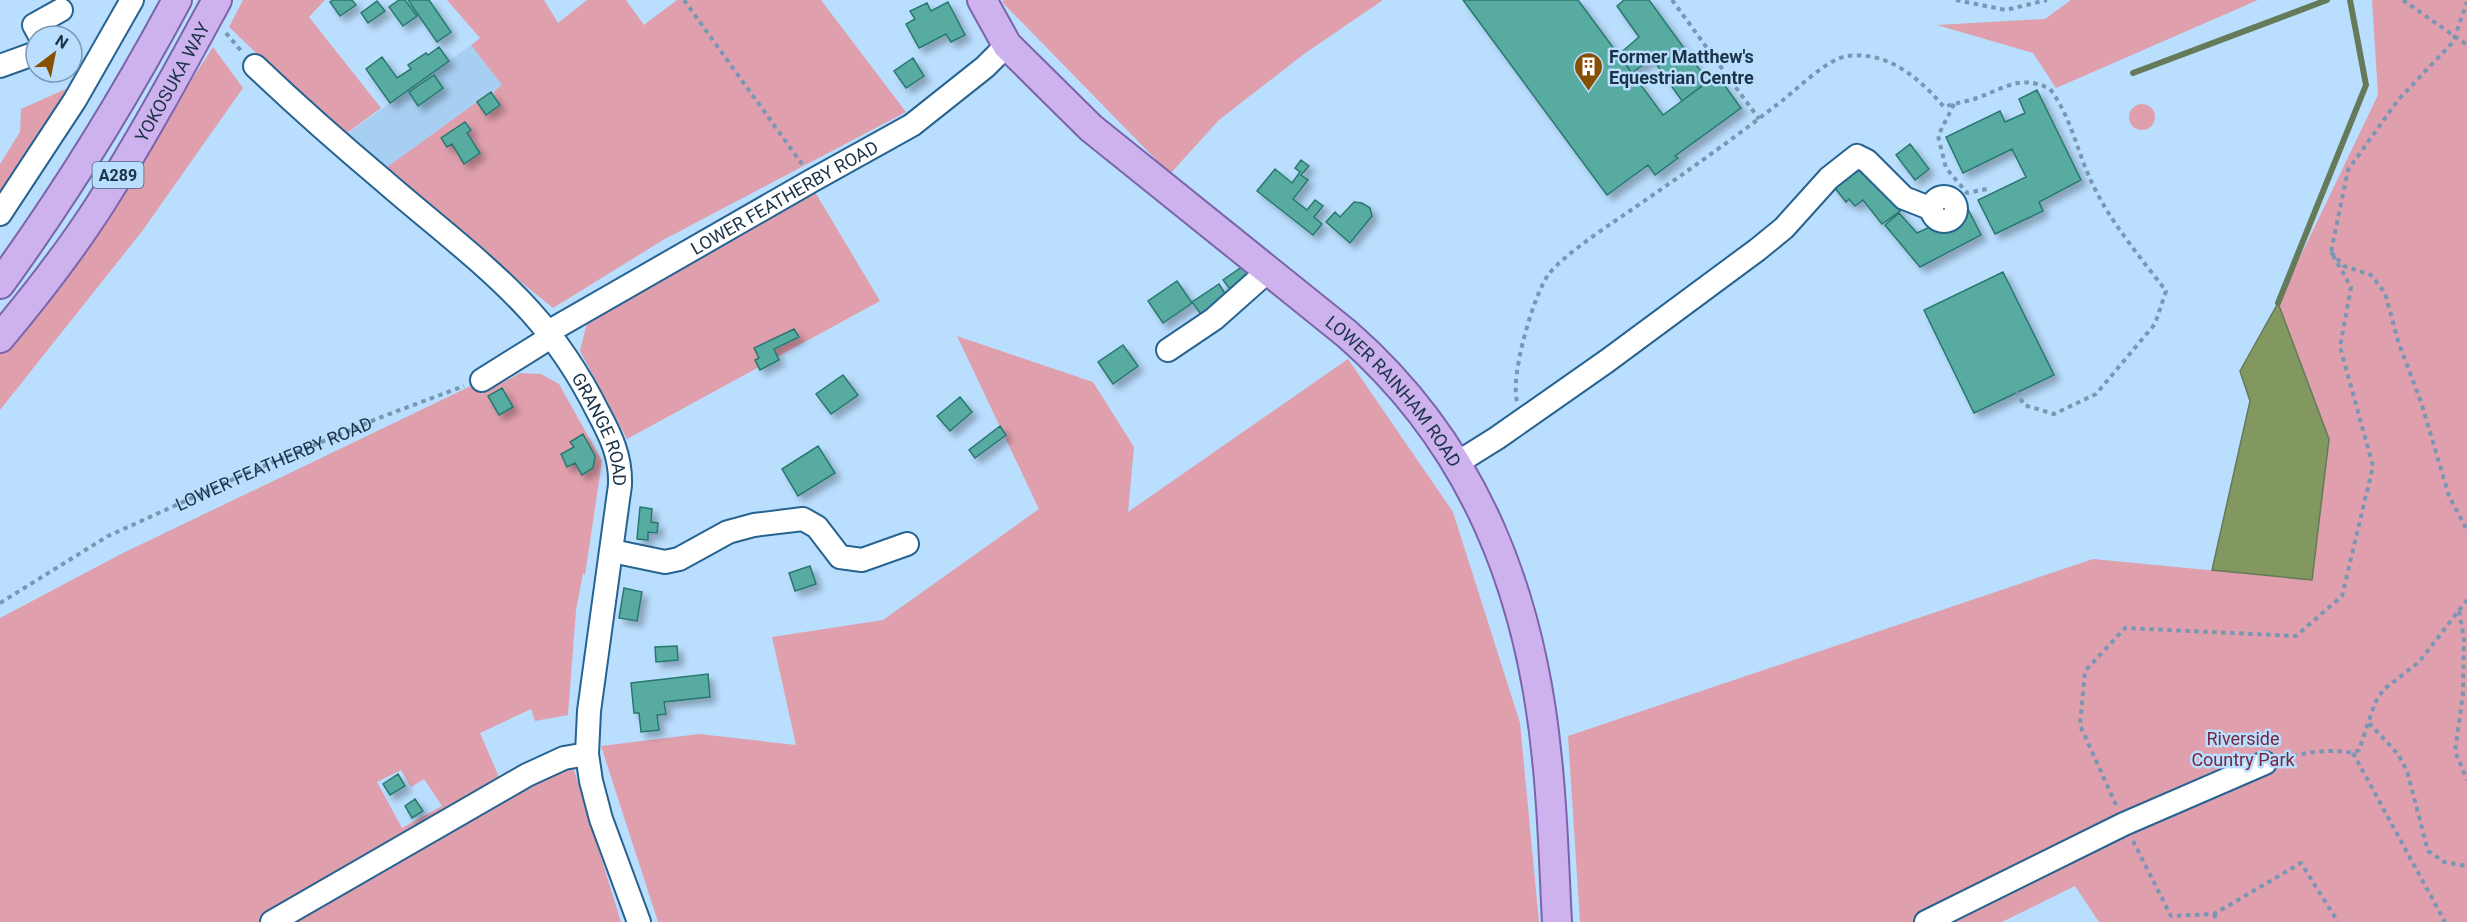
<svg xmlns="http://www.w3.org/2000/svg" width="2467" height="922" viewBox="0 0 2467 922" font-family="Roboto,sans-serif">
  <defs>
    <filter id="shadow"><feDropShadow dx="5.5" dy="5.5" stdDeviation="3" flood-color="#0004"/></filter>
  </defs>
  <rect width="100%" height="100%" fill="#badefe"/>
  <path fill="#a7cff1" d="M471,45L502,85L383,170L344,136Z"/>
  <path fill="#e09fad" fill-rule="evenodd" d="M243,0H325L309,17L381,108L343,136L229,27Z
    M447,0H544L558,23L587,0H626L644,25L677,0H821L906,112L663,240L553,308L383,170L477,102L486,114L500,105L493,92L502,85L471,45L480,38ZM465,122L471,130L467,133L480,153L464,164L452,144L447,147L441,138Z
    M1004,0H1383L1304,54L1219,120L1170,174L1002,2Z
    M2071,0H2258L2056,88L2033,53L1937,25L2045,19Z
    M2372,0H2467V922H2099L2075,886L2002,922H1580L1568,736L2093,559L2312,580L2329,439L2278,303L2378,95Z
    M213,47L243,88L143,230L0,410V353L116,196Z
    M77,84L0,207V164L20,132L21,109Z
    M2129 117a13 13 0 1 1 26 0a13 13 0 1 1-26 0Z
    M815,192L880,301L627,439L580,351L587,323Z
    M957,336L1093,382L1134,447L1128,512L1348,359L1453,512L1520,723L1539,922H658L601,746L699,734L796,745L772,637L883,620L1039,509Z
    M520,373L541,374L559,384L602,461L585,575L583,573L576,610L568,715L535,721L531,709L480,733L499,777L570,757L621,922H0V618L121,554L475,384L482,394ZM502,388L513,407L499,415ZM583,435L595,456L593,468L583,474L575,463L567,467L561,455L574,447L571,442ZM401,770L411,787L424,779L442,806L402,828L377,782Z"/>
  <path fill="#839860" stroke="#647a59" stroke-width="1.5" d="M2278,303L2329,439L2312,580L2212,570L2250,401L2240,371Z"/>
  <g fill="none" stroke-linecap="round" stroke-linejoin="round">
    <path stroke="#647a59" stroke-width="6" d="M2133,73L2327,0
      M2278,303L2366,85L2350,0"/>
  </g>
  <path fill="#59aba1" stroke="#287870" stroke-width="1.5" filter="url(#shadow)" d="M333,0H352L356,5L340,16L330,2Z
    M399,0H405L417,16L403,26L389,7Z
    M408,0H429L451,32L437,42Z
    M1463,0H1578L1663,115L1717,75L1741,108L1675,156L1678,158L1655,175L1648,165L1607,195Z
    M1624,0H1649L1708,81L1682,101L1652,58L1632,73L1618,55L1639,37L1617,6Z
    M377,1L385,11L368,23L361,13Z
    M948,2L965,35L951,42L946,34L919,48L906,24L915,19L910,11L927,3L931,11Z
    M439,47L449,61L390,103L366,69L382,57L397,78L411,69L408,65L426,53L428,55Z
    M913,58L924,76L906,88L894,71Z
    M434,75L443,88L418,106L409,92Z
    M2037,90L2081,180L2039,202L2043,211L1995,234L1978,200L2026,177L2012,149L1963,173L1946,137L2000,111L2005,122L2025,113L2019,99Z
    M491,92L500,105L486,115L477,102Z
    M465,122L471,130L467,133L480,153L464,164L452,144L447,147L441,138Z
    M1910,144L1929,169L1915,180L1896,155Z
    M1856,156L1900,211L1882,224L1863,200L1855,206L1849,199L1846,202L1827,178Z
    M1301,160L1309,166L1301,175L1308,180L1293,199L1307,210L1315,200L1323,206L1314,217L1322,224L1313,235L1257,191L1275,169L1292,183L1300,172L1295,168Z
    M1354,202L1362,203L1370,208L1372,216L1350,243L1326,222L1335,212L1340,217Z
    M1968,209L1981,235L1920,267L1885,225L1899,213L1917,233Z
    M1246,264L1256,277L1233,293L1223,280Z
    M2003,272L2054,375L1974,413L1924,310Z
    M1177,281L1192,303L1163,323L1148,301Z
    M1219,284L1229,300L1203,317L1192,302Z
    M794,329L799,337L774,349L779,360L760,370L755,360L759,358L754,348Z
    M1123,345L1138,366L1113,384L1098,362Z
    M843,375L858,395L831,414L816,394Z
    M502,388L513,407L499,415L488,396Z
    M960,397L972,412L950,431L937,416Z
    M1000,426L1006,435L975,458L969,450Z
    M583,434L595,456L593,468L582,475L575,463L567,467L561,454L574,447L570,442Z
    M818,446L835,473L798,496L782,469Z
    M640,507L652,509L651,522L658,523L657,533L648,532V540L637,539Z
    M810,566L816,584L795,591L789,573Z
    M624,588L642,592L637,621L619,618Z
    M677,646L678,660L656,662L655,647Z
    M708,674L710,697L664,702L666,714L657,715L659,730L641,732L639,713H634L631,683Z
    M398,774L405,786L390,795L383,784Z
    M415,799L423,811L412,818L405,806Z"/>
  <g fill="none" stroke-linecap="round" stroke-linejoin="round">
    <defs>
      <g id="minor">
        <path d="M40,36L34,25L61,10"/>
        <path d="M0,66L36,53"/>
        <path id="s2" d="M255,66C297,106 340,144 384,181C432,223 486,263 530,311C557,341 580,376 598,412C611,436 621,457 620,485L589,711L587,754L591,781L601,819L639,922"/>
        <circle cx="1944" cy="209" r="12"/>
        <path d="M0,214L75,100L132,0"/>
        <path id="s3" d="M548,332L813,180L912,125L985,67L1007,45"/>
        <path d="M1168,350L1214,319L1268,271"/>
        <path d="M482,380L551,337"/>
        <path d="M1457,463L1497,438L1607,361L1757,250L1784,228L1829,178L1857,156L1867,161L1904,198L1932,209"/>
        <path d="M612,551L665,562L679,559L728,532L754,525L803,519L817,527L840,557L862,560L907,544"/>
        <path d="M272,922L527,775L564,758L587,754"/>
        <path d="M1926,922L2124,824L2265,763"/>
      </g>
      <g id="major">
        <path id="s4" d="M982,0L1007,45L1091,128L1347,334C1475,446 1531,593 1547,759C1553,813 1554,868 1557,922"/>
        <path d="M0,284C66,193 124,99 177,0"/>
        <path id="s5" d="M0,338C36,295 71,250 101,203C143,137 180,68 217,0"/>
      </g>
    </defs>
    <use href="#minor" stroke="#266391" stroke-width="26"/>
    <use href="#major" stroke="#7a64ac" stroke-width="32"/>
    <g stroke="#7897b3" stroke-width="4" stroke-dasharray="4.5 4.5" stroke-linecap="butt">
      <path d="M684,0L802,164"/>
      <path d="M1672,0L1759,119"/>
      <path d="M1956,0L2006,10L2047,0"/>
      <path d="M2403,0L2467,45"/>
      <path d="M226,33L242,52"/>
      <path d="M1954,104L1938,136L1946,168L1967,193L1987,189"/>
      <path d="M2331,252L2344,266L2371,275L2385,293L2398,341L2421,402L2449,496L2467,530"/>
      <path d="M1517,401C1510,376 1533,297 1548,275C1564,254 1611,224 1634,208C1682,175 1729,142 1774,107C1794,93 1825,59 1848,56C1889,51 1920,79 1944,107C1955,103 1966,102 1977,98C2005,88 2021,74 2050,89C2072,118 2077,153 2093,185C2111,223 2141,258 2166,291L2155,324L2096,394L2054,414L2024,405L2017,392"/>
      <path id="s1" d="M0,603L108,536L247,473L384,416L464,386"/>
      <path d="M2459,611L2464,639L2463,694L2455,751L2467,780"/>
      <path d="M2369,723L2398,754L2407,771L2428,851L2444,862L2467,866"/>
      <path d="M2353,753L2445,922"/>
      <path d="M2284,758C2299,754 2315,751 2331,751C2341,750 2349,755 2359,750L2375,703L2383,690L2419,662L2467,600"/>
      <path d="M2116,805L2080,725L2085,671L2125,628L2296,636L2342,596L2373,466L2340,347L2351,287L2331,252L2348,170L2398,100L2453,42L2467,2"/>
      <path d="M2133,841L2171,916L2214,914L2301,863L2338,922"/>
      <path d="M2214,914L2217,922"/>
    </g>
    <use href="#minor" stroke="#fff" stroke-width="22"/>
    <use href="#major" stroke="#ceb2ee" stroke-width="28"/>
  </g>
  <defs>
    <symbol id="building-pin" viewBox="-11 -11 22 30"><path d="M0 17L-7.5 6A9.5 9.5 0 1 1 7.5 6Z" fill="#874f01" stroke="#badefe"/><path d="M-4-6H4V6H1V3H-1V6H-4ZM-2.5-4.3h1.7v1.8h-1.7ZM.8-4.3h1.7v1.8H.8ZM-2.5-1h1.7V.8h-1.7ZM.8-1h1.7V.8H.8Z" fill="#fff"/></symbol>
  </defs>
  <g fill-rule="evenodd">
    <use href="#building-pin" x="1572" y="50" width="33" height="45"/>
  </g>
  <g text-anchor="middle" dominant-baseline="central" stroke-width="5" stroke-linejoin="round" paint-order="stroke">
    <rect fill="#badefe" stroke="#4a667f" stroke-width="1.5" x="92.5" y="162" width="51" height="26" rx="4.5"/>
    <g font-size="16" font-weight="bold" fill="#1a3348">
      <text x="118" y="175">A289</text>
    </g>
    <g font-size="18" font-weight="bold" fill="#1a3348" stroke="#badefe" text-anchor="start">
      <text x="1609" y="56">Former Matthew's<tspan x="1609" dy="21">Equestrian Centre</tspan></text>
    </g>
    <g font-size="18" fill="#1a3348" stroke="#badefe">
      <text stroke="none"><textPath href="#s5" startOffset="309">YOKOSUKA WAY</textPath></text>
      <text stroke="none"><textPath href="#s3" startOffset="272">LOWER FEATHERBY ROAD</textPath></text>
      <text stroke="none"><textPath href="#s4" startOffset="572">LOWER RAINHAM ROAD</textPath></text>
      <text stroke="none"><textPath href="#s2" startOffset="508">GRANGE ROAD</textPath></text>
      <text stroke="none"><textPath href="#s1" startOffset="308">LOWER FEATHERBY ROAD</textPath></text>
    </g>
    <g font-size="18" fill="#75273f" stroke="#badefe">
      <text x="2243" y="738">Riverside<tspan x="2243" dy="21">Country Park</tspan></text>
    </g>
  </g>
  <g transform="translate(54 54) rotate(32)"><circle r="28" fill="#badefe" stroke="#7a9ab5" stroke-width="1.5"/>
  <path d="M0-4.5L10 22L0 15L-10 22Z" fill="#874f01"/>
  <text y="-9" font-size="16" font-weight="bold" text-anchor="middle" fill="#1a3348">N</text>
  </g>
</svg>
